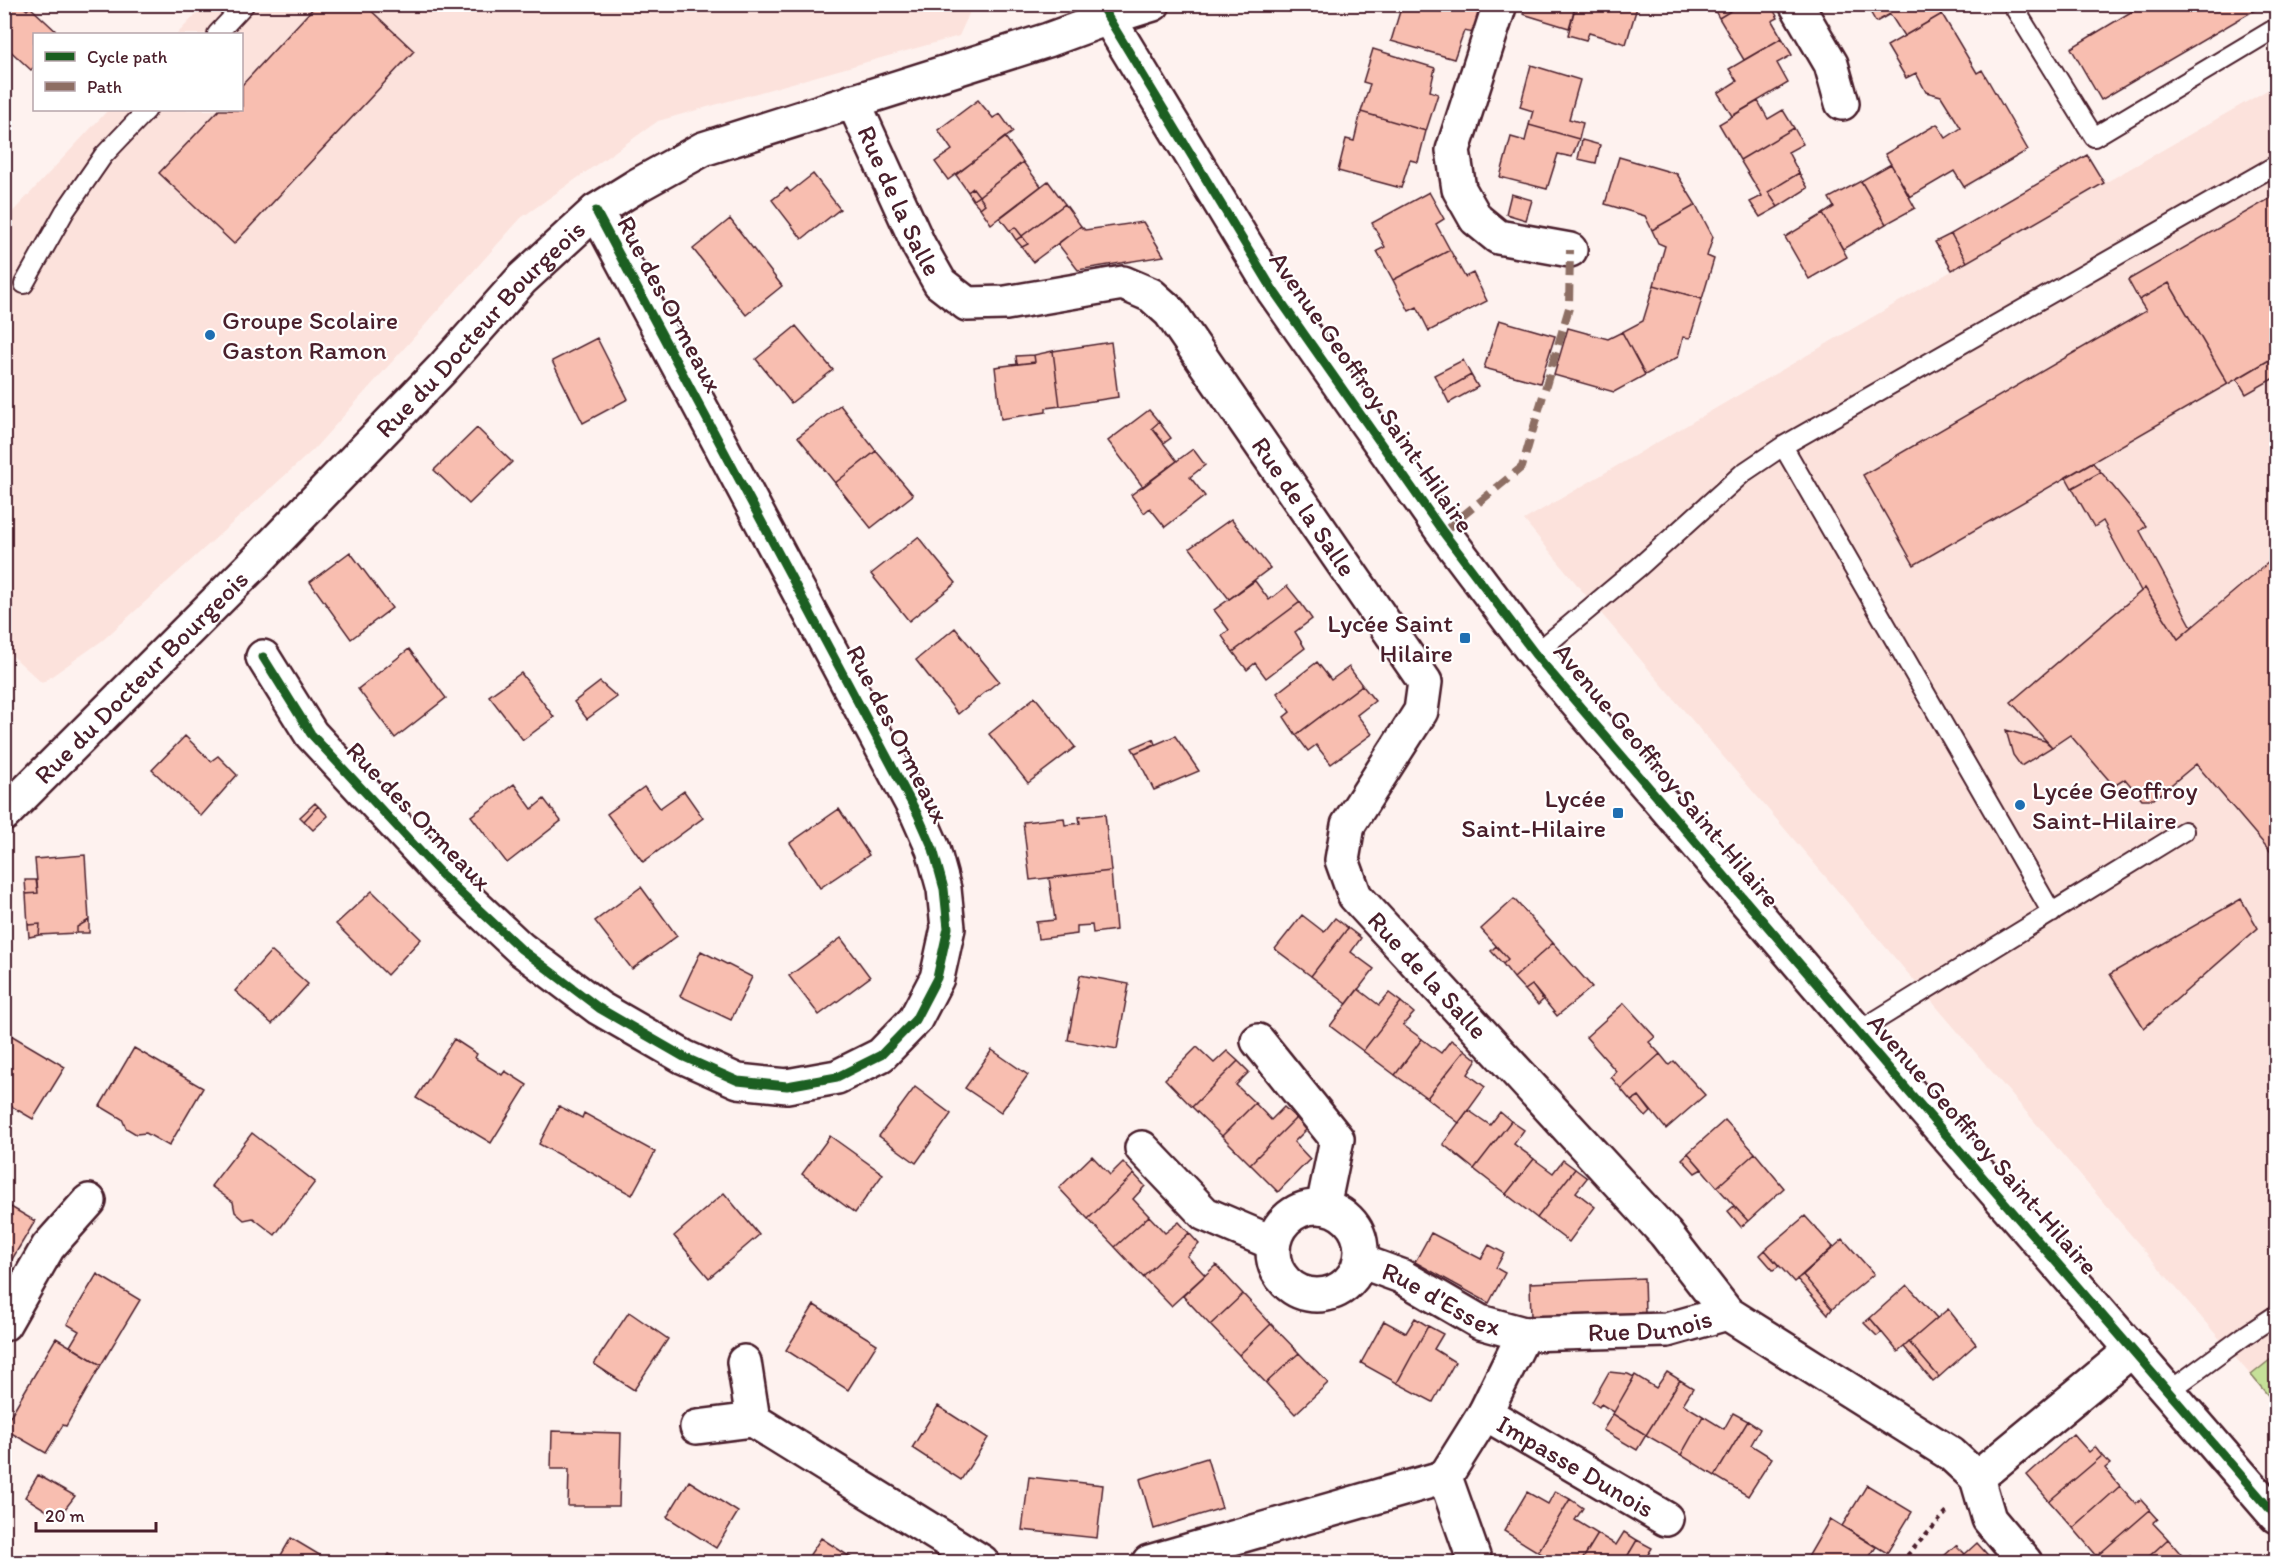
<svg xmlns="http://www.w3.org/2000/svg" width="2281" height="1567" viewBox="0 0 2281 1567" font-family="Itim,sans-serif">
  <rect width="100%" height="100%" fill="#fef2ef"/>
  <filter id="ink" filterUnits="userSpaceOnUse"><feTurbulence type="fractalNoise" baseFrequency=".0167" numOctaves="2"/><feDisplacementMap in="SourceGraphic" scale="12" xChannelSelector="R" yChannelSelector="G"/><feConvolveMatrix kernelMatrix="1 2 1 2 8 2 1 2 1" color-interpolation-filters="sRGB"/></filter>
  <g filter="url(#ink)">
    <path fill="#fce2dc" d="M205,5H973L959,36L658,121L521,218L313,450L103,640L42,683L5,649V220L108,110H242V34H177Z
      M2276,85V1405L1588,598L1524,520L1967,262Z"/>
    <path fill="#c5e098" stroke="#888062" stroke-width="1.5" d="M2276,1355V1405L2251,1375Z"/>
    <path fill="#f8beb0" stroke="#4a1f2b" stroke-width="1.5" d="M4,4H13L4,13Z
      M13,4H20L27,10L30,7L59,34H34V67L31,70L4,45V13Z
      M317,4H364L414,51L234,244L159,173L219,110H242V85Z
      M1409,4H1482L1474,33L1464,31L1454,59L1391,41L1401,8L1407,10Z
      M1526,4H1576L1569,28L1523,14Z
      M1576,4H1638L1626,44L1589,33L1586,40L1568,35Z
      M1711,4H1742L1719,18Z
      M1742,4H1770L1778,18L1772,21L1782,38L1744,60L1719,18Z
      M1875,4H1937L1942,14L1904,36L1890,14L1876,22L1868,8Z
      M2144,4H2265L2101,100L2071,48Z
      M1942,14L1977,73L1982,70L2028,150L1964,187L1954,171L1910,197L1885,154L1937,124L1946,138L1961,128L1941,96L1926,92L1916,73L1906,78L1887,46Z
      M1782,38L1792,55L1777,63L1788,83L1732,116L1718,93L1737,81L1729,69Z
      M1373,49L1435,68L1430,91L1438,94L1426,131L1361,112L1370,84L1363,82Z
      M1531,65L1580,80L1569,119L1583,123L1579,139L1529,125L1533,111L1520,107Z
      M978,100L993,118L1000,114L1013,132L948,180L935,162L952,150L938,130Z
      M1758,101L1768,119L1783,110L1794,128L1740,160L1719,124Z
      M1361,112L1426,131L1418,162L1410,160L1401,188L1338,171L1346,139L1354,141Z
      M1529,125L1579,139L1572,157L1558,154L1547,189L1500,177L1511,137L1525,141Z
      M1794,128L1803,144L1788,152L1799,173L1768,192L1778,207L1760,217L1750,202L1762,196L1740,160Z
      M1005,137L1023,162L979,196L973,188L968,192L956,175Z
      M1582,140L1600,145L1596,163L1578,159Z
      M2087,155L2104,183L1967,262L1951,234Z
      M1619,157L1677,174L1696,205L1652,230L1645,216L1605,204Z
      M1023,162L1041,186L991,224L980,208L985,204L979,196Z
      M1891,164L1915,208L1886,224L1861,181Z
      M1799,173L1808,188L1778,207L1768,192Z
      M813,174L840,209L802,239L772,200L787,188L790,192Z
      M1048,181L1065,204L1022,236L1015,227L1010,231L1000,218Z
      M1861,181L1886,224L1843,249L1823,214L1834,207L1829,198Z
      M973,188L979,196L973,200L968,192Z
      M1429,192L1444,219L1436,224L1450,250L1393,280L1377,251L1385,247L1372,223Z
      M1511,194L1532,200L1526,220L1506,214Z
      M2276,195V356L2228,384L2169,283L2139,300L2128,280Z
      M979,196L985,204L980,208L973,200Z
      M1065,204L1081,226L1033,262L1022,247L1028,244L1022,236Z
      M1696,205L1713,237L1707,256L1714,259L1702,299L1654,285L1665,246L1658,243L1652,230Z
      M1823,214L1847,257L1809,279L1785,237Z
      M730,219L782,286L746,315L693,249Z
      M1143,222L1164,256L1078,270L1058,244L1081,226L1085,230Z
      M1015,227L1022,236L1016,240L1010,231Z
      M1951,234L1967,262L1952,270L1935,242Z
      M1022,236L1028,244L1022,247L1016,240Z
      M1450,250L1465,277L1473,273L1487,301L1429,331L1417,307L1409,311L1393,280Z
      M2169,283L2228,384L1914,565L1863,475L2146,311L2139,300Z
      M1654,285L1702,299L1690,338L1683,337L1678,357L1645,375L1622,332L1643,321Z
      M1499,320L1555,336L1540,383L1484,368Z
      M796,326L833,370L791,403L756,359Z
      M1568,328L1608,339L1622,332L1645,375L1614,392L1554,375Z
      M597,338L628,399L583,423L552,361Z
      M1111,342L1118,397L1060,406L1053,351Z
      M1053,351L1060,406L1046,408V412L1001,419L995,367L1035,362L1034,355Z
      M1034,355L1035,362L1017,364L1016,356Z
      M2276,356V377L2246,394L2237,379Z
      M1463,360L1471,375L1443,391L1434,375Z
      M1471,375L1478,387L1449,403L1443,391Z
      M840,405L876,451L835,483L798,437Z
      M1149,410L1159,422L1152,428L1177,461L1143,487L1108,441Z
      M1159,422L1171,438L1164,443L1152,428Z
      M477,428L512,462L469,504L434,470Z
      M1193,449L1205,465L1190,477L1205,496L1165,527L1150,508L1144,513L1131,495Z
      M876,451L913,495L871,528L835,483Z
      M2092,462L2101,472L2072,488L2066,477Z
      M2101,472L2146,526L2140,531L2192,627L2178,639L2145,588L2141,591L2103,521L2094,527L2072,488Z
      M1231,519L1270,568L1229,599L1190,548Z
      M918,537L956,583L909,621L871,574Z
      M350,552L392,608L351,639L310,582Z
      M2276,556V858L2196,764L2154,799H2142L2125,779L2114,786L2070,735L2052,747L2011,702L2145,588L2178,639Z
      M1255,581L1269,600L1287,586L1300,602L1233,652L1222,636L1229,630L1214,610Z
      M1300,602L1312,619L1295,632L1305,648L1266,678L1255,663L1247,670L1233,652Z
      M955,628L999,681L958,714L916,660Z
      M409,649L446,698L395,738L358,689Z
      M1317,662L1331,680L1349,667L1362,685L1296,735L1284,717L1290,712L1277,693Z
      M521,673L554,717L523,740L489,696Z
      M600,682L617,697L587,719L574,702Z
      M1362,685L1375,701L1357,715L1372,734L1331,764L1316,745L1308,751L1296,735Z
      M1035,697L1075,747L1028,783L989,734Z
      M2006,730L2045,741L2052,747L2021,766L2013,755Z
      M185,736L211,761L218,756L237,775L201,816L152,770Z
      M1175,736L1199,771L1154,790L1135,753Z
      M1153,739L1155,744L1135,753L1132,748Z
      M514,784L532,809L544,799L561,821L507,863L471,816Z
      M644,787L660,808L684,791L703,818L643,862L607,814Z
      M315,803L318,806L304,821L300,817Z
      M318,806L328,816L313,830L304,821Z
      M839,809L869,855L820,888L790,843Z
      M1105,814L1111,871L1030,880L1023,822L1064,818L1065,825L1080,823L1079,817Z
      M85,855L89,920L77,927V933L39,935L40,924L28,925L26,894L38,893L35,859Z
      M1111,871L1116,930L1093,933L1092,925L1077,926V934L1038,939L1036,922L1055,920L1049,878Z
      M25,880H36L38,893L26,894Z
      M641,887L677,936L632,969L595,921Z
      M372,891L421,939L387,975L336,924Z
      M1514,899L1553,943L1514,978L1503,964L1508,959L1481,929Z
      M2241,899L2258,928L2144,1028L2110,974Z
      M1302,915L1324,932L1335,918L1348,928L1311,976L1275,949Z
      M89,920V933H77V927Z
      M40,924L39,935L29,937L28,925Z
      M1348,928L1361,938L1351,952L1374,969L1347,1004L1311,976Z
      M841,938L870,977L819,1015L789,976Z
      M1553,943L1592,987L1557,1016L1532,985L1525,990L1514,978Z
      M1496,946L1508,959L1503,964L1491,951Z
      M271,951L308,984L272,1024L235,991Z
      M701,951L752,977L731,1020L680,996Z
      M1080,975L1129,984L1117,1049L1068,1040Z
      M1532,985L1543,1000L1538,1005L1525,990Z
      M1358,989L1379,1005L1389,993L1401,1002L1363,1051L1330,1026Z
      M1401,1002L1414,1013L1403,1025L1422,1039L1395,1075L1363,1051Z
      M1624,1003L1655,1037L1649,1042L1660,1054L1621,1089L1611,1077L1616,1071L1586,1037Z
      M4,1031L65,1067L33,1119L4,1102Z
      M454,1039L477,1054L475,1058L502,1075L505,1071L527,1085L491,1143L416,1098Z
      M1422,1039L1441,1053L1451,1040L1465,1050L1427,1098L1395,1075Z
      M1197,1047L1214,1063L1227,1051L1238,1061L1192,1107L1165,1079Z
      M134,1048L203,1088L169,1146L146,1133L136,1134L126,1128L122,1119L100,1106Z
      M992,1050L1028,1075L1001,1112L965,1088Z
      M1465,1050L1477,1060L1468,1074L1485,1087L1459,1123L1427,1098Z
      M1660,1054L1669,1065L1674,1061L1705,1095L1666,1129L1639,1096L1631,1101L1621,1089Z
      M1238,1061L1249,1072L1236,1085L1255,1103L1222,1136L1192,1107Z
      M915,1087L951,1114L916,1163L879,1136Z
      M1639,1096L1651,1112L1646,1117L1631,1101Z
      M1255,1103L1271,1120L1284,1107L1296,1118L1250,1164L1222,1136Z
      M559,1106L582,1118L584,1113L655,1152L632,1195L539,1144Z
      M1468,1110L1490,1125L1500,1112L1511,1121L1474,1169L1443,1144Z
      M1296,1118L1307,1129L1294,1142L1310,1159L1278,1192L1250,1164Z
      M1725,1120L1755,1153L1717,1187L1688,1153Z
      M1511,1121L1524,1130L1514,1144L1534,1159L1506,1194L1474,1169Z
      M252,1133L315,1182L275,1235L253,1218L244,1220L235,1212L233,1202L211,1186Z
      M830,1136L883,1174L855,1213L802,1174Z
      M1688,1153L1702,1169L1695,1173L1682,1159Z
      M1755,1153L1784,1188L1748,1221L1717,1187Z
      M1092,1156L1110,1175L1123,1162L1134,1174L1088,1219L1059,1188Z
      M1534,1159L1553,1173L1563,1160L1575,1169L1537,1218L1506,1194Z
      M1575,1169L1587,1178L1576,1192L1595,1207L1569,1242L1537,1218Z
      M1134,1174L1145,1186L1133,1199L1149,1216L1115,1247L1088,1219Z
      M724,1193L759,1235L709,1278L674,1236Z
      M4,1203L35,1221L5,1271L4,1270Z
      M1734,1206L1748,1221L1741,1227L1728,1211Z
      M1149,1216L1165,1233L1179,1222L1189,1233L1143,1277L1115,1247Z
      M1805,1216L1833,1247L1794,1282L1765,1250Z
      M1189,1233L1199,1244L1187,1256L1205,1275L1171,1306L1143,1277Z
      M1431,1233L1481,1259L1489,1245L1504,1253L1496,1268L1505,1273L1489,1303L1415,1262Z
      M1843,1239L1874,1274L1832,1309L1803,1275Z
      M1765,1250L1779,1266L1773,1270L1760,1255Z
      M1216,1265L1243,1294L1210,1325L1183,1296Z
      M97,1274L140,1300L101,1365L70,1346L79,1331L67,1324Z
      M1803,1275L1832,1309L1828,1314L1797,1279Z
      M1644,1278L1645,1313L1531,1318L1530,1283Z
      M1907,1285L1937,1318L1898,1352L1870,1318Z
      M1243,1294L1271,1324L1239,1355L1210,1325Z
      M814,1305L877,1344L848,1390L786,1350Z
      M1948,1309L1976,1344L1939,1377L1909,1342Z
      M629,1312L668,1339L634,1390L594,1364Z
      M1415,1318L1428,1326L1397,1383L1361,1363L1384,1321L1406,1333Z
      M1870,1318L1882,1332L1877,1336L1864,1323Z
      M1271,1324L1299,1353L1266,1383L1239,1355Z
      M1428,1326L1443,1334L1434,1349L1455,1362L1433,1402L1397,1383Z
      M56,1338L101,1365L66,1426L63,1425L46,1453L6,1430L5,1425Z
      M1909,1342L1939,1377L1933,1382L1904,1347Z
      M1299,1353L1328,1383L1295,1414L1266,1383Z
      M1609,1372L1628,1374L1634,1377L1614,1412L1601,1404L1599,1407L1592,1402Z
      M1667,1372L1680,1380L1646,1435L1613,1414L1635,1375L1656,1388Z
      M1680,1380L1693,1388L1683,1404L1703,1416L1681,1455L1646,1435Z
      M938,1406L988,1438L961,1480L912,1448Z
      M1733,1413L1748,1421L1715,1476L1681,1455L1703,1416L1724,1429Z
      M1613,1414L1646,1435L1637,1450L1603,1430Z
      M1748,1421L1760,1429L1751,1445L1772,1458L1748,1496L1715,1476Z
      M552,1431L621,1433L619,1506H568L569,1469H551Z
      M2073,1434L2089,1452L2095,1447L2102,1456L2049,1501L2027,1475Z
      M2102,1456L2110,1464L2105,1468L2120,1486L2073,1528L2049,1501Z
      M1207,1458L1222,1508L1154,1529L1140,1479Z
      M38,1475L75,1496L58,1518L25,1497Z
      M1029,1477L1103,1485L1097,1538L1022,1530Z
      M689,1481L738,1512L716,1548L667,1517Z
      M1867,1485L1912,1512L1887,1553L1842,1526Z
      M2120,1486L2136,1504L2141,1500L2150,1510L2097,1556L2073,1528Z
      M1555,1491L1570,1499L1538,1552L1504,1531L1527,1492L1548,1504Z
      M1570,1499L1583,1508L1575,1520L1598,1534L1581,1562H1557L1538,1552Z
      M2150,1510L2158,1519L2153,1523L2168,1539L2143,1562H2103L2097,1556Z
      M1830,1519L1876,1547L1866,1562H1817L1808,1557Z
      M1624,1532L1637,1540L1624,1562H1581L1598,1534L1616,1545Z
      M291,1538L323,1557L320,1562H277Z
      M821,1538L858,1562H805Z
      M2168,1539L2185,1559L2190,1555L2196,1562H2143Z
      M1637,1540L1652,1548L1644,1561L1646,1562H1624Z
      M1977,1543L1994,1562H1956L1965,1554Z
      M1956,1545L1965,1554L1956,1562H1950L1944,1556Z
      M389,1554L404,1562H384Z
      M1808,1557L1817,1562H1804Z"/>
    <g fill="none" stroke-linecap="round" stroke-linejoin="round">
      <defs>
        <path id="service" d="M2012,4L2094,137L2276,28
          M217,34L245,4
          M24,284L65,211L103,156L147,110
          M1783,446L2052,913
          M1535,654L1639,567L1743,473L1783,446L2276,165
          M1857,1032L2184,831
          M2168,1392L2243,1337L2276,1315"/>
        <g id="minor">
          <path d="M1100,4L1273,290L1443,532L1535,654L1909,1092L2276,1516"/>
          <path d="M1500,4L1453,150L1459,189L1476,219L1498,237L1570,250"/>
          <path d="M1796,4L1831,64L1842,103"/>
          <path id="s1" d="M853,101L919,246L940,283L967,304L1006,303L1123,283L1151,295L1170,312L1425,682L1421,711L1348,825L1342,860L1355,896L1665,1233L1727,1313"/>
          <path d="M263,657L311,734L442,875L521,949L599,1008L684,1057L738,1081L787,1086L837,1077L881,1055L915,1020L937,978L948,928L944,889L933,849L918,815L596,211"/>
          <path id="s2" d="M4,814L253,565L442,369L522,279L596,211L638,185L703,149L1048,40L1108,18L1153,4"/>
          <path d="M1258,1041L1337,1139L1323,1207"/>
          <path d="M1142,1148L1205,1214L1273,1243"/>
          <circle cx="1317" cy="1251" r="44"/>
          <path id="s3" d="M1360,1261L1401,1276L1480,1322L1524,1334"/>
          <path d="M4,1324L48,1247L89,1201"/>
          <path id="s4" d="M1485,1413L1666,1519"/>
          <path d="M753,1420L982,1562"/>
          <path d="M697,1427L753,1420L744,1362"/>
          <path id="s5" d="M1445,1477L1485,1413L1524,1334L1667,1330L1727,1313L1951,1454L1977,1478"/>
          <path d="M1445,1477L1475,1562"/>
          <path d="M1977,1478L2133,1349"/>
          <path d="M1977,1478L1989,1519L2025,1562"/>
          <path d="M1149,1562L1445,1477"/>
        </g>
      </defs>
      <use href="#service" stroke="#4a1f2b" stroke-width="22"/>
      <use href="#minor" stroke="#4a1f2b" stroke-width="38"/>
      <path stroke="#4a1f2b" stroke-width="4" stroke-dasharray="4.5 4.5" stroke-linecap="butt" d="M1901,1562L1947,1512"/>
      <use href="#service" stroke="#fff" stroke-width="18"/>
      <use href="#minor" stroke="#fff" stroke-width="33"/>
      <path stroke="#8d6e63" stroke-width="8" stroke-dasharray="15 8" stroke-linecap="butt" d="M1443,532L1522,467L1569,308L1570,250"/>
      <defs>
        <path id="cycleway" d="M1100,4L1273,290L1443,532L1535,654L1909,1092L2276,1516
          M263,657L311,734L442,875L521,949L599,1008L684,1057L738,1081L787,1086L837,1077L881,1055L915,1020L937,978L948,928L944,889L933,849L918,815L596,211"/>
      </defs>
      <use href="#cycleway" stroke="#fff" stroke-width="13"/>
      <use href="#cycleway" stroke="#1b5e20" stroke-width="9"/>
    </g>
  </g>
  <g fill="#1f6fb2" stroke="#fff" stroke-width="2">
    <circle cx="210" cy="335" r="6"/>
    <rect x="1459" y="632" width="12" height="12" rx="3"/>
    <circle cx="2020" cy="805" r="6"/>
    <rect x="1612" y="807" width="12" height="12" rx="3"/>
  </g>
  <g text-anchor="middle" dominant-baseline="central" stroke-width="4.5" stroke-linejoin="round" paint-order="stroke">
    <g font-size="26" fill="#4a1f2b" stroke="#fff">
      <text stroke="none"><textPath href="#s1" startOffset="110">Rue de la Salle</textPath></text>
      <text transform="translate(670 304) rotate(62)">Rue des Ormeaux</text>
      <text stroke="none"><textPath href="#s2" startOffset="680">Rue du Docteur Bourgeois</textPath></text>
      <text transform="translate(1372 392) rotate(55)">Avenue Geoffroy Saint-Hilaire</text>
      <text stroke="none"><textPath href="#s1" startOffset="686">Rue de la Salle</textPath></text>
      <text stroke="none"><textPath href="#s2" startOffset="194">Rue du Docteur Bourgeois</textPath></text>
      <text transform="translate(898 734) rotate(63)">Rue des Ormeaux</text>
      <text transform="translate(1667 775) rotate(50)">Avenue Geoffroy Saint-Hilaire</text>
      <text transform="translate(419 816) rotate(46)">Rue des Ormeaux</text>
      <text stroke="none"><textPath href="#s1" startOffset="1245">Rue de la Salle</textPath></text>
      <text transform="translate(1983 1144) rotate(49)">Avenue Geoffroy Saint-Hilaire</text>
      <text stroke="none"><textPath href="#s3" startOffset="90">Rue d'Essex</textPath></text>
      <text stroke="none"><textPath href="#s5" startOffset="290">Rue Dunois</textPath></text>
      <text stroke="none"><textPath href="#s4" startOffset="105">Impasse Dunois</textPath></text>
    </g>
    <g font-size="26" fill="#4a1f2b" stroke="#fff" text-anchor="start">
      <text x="222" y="320">Groupe Scolaire<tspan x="222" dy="30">Gaston Ramon</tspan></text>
      <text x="1453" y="623" text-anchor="end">Lycée Saint<tspan x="1453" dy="30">Hilaire</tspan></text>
      <text x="2032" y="790">Lycée Geoffroy<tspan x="2032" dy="30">Saint-Hilaire</tspan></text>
      <text x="1606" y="798" text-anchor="end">Lycée<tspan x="1606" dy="30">Saint-Hilaire</tspan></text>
    </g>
  </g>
  <rect width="2281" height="1567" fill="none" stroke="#fff" stroke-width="24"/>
  <rect x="12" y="12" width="2257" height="1543" fill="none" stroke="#4a1f2b" stroke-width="2" filter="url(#ink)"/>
  <rect x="33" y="33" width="210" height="78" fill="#ffffff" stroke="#b7a5aa" stroke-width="1.5"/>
  <rect x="45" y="52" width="30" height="9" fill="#1b5e20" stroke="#b7a5aa" stroke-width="1.5"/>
  <text x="87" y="63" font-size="18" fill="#4a1f2b">Cycle path</text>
  <rect x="45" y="82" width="30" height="9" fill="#8d6e63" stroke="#b7a5aa" stroke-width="1.5"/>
  <text x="87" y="93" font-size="18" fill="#4a1f2b">Path</text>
  <path d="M36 1522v9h120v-9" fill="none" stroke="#4a1f2b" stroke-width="3"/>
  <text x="45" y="1522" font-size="18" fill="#4a1f2b" stroke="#ffffff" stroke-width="4.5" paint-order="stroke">20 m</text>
</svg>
